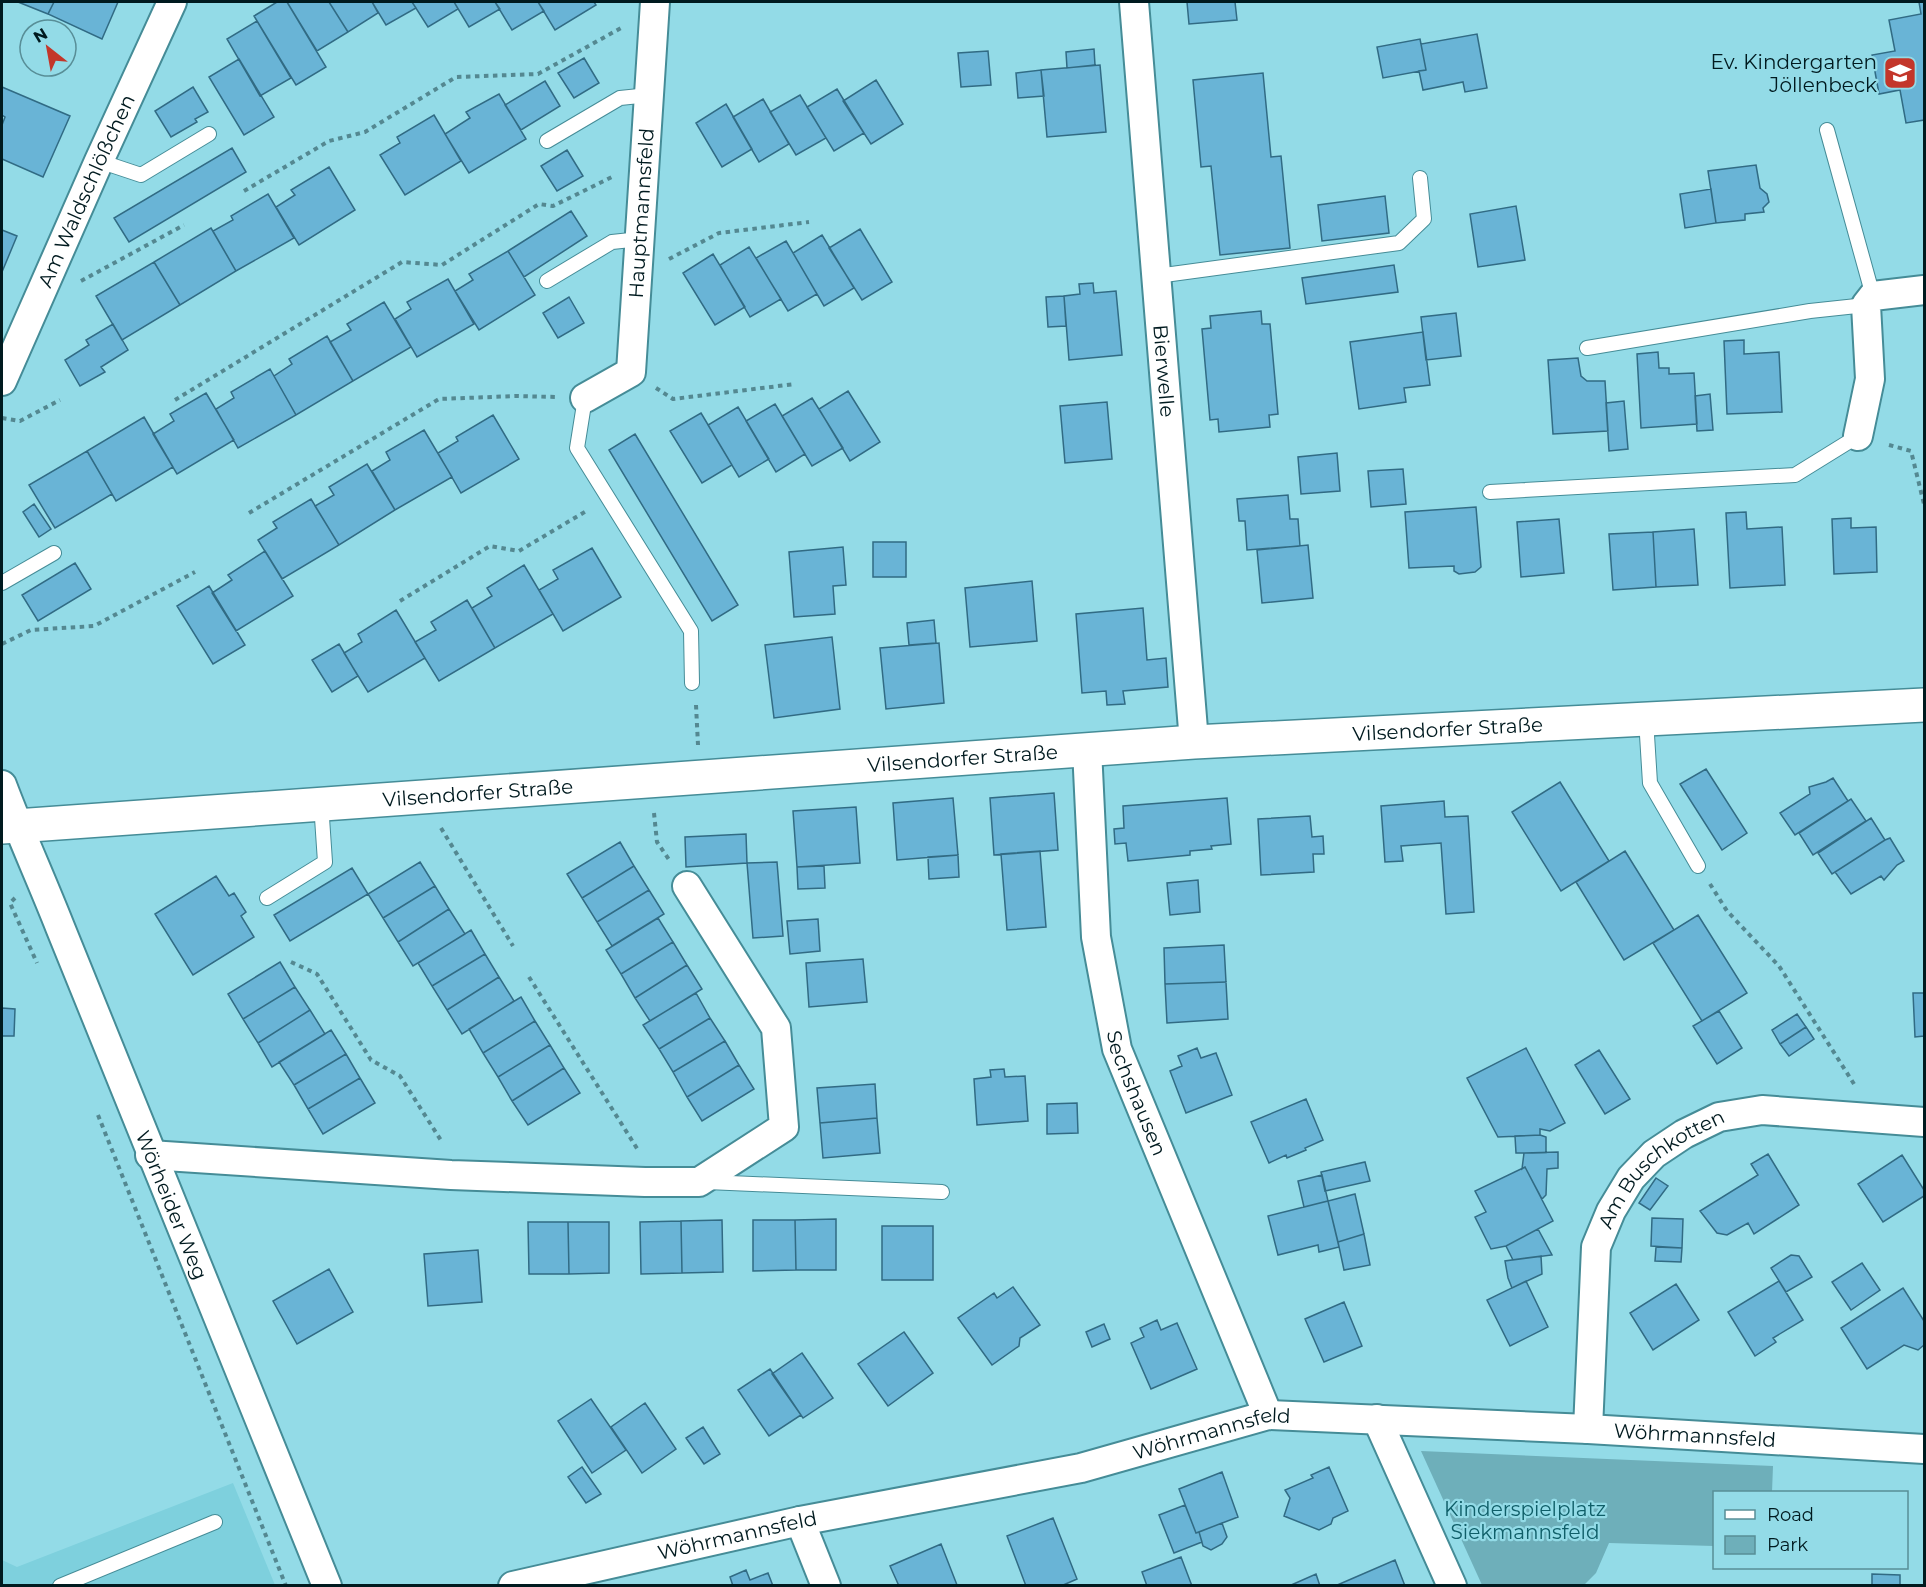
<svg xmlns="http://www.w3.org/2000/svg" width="1926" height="1587" viewBox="0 0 1926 1587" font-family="Montserrat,sans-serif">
  <rect width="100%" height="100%" fill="#93dbe7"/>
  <path fill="#7ed0dd" d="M233,1483L275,1585H2V1560L17,1567Z"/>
  <path fill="#6eafba" d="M1421,1451L1773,1466L1772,1492H1714V1546L1609,1543L1596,1573L1584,1585H1482Z"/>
  <path fill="#69b4d6" stroke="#316b84" stroke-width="1.5" d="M18,2H54L48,14Z
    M54,2H118L102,39L48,14Z
    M277,2H287L326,67L296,85L254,16Z
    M287,2H329L348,32L317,51Z
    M329,2H372L378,13L348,32Z
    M372,2H412L416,8L386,25Z
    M412,2H454L458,9L428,27Z
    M454,2H495L500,9L469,27Z
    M495,2H538L544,11L512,30Z
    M538,2H594L596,5L555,30Z
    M1187,2H1235L1237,20L1189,24Z
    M1919,2H1924V120L1906,123L1900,90L1879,94L1872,55L1895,51L1889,20L1921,14Z
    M257,21L291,78L260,96L227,39Z
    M1477,34L1487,88L1465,92L1463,82L1423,90L1419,71L1426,70L1421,44Z
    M1420,39L1426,70L1383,78L1377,47Z
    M1094,49L1095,65L1067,68L1066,52Z
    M988,51L991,85L961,87L958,53Z
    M584,58L599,83L574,98L558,73Z
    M239,59L274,117L244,135L209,77Z
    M1100,65L1106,132L1047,137L1041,70Z
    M1041,70L1044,96L1018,98L1016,73Z
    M1263,73L1271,157L1281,156L1290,248L1220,255L1211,166L1201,167L1193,80Z
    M876,80L903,124L871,144L843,101Z
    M545,81L560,106L521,130L505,105Z
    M2,87L70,116L43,177L2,159V125L5,117L2,115Z
    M193,87L208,112L195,119L197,122L171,137L155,111Z
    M837,89L864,133L834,151L807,107Z
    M499,94L526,139L469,173L445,134L470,118L466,112Z
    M800,95L826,138L796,155L770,112Z
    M763,99L789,144L759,162L733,117Z
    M726,104L752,149L722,167L696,123Z
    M434,115L461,161L405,195L380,155L400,143L397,137Z
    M232,148L246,172L129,242L114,218Z
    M567,150L583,176L557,191L541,166Z
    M1756,165L1760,188L1767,194L1769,202L1763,208L1764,212L1745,214V220L1716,223L1708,171Z
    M329,167L355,210L299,245L276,207L295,195L291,190Z
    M1711,189L1716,223L1685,228L1680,194Z
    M268,194L294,238L236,271L213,231L233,220L231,216Z
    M1385,196L1389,233L1322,241L1318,205Z
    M1516,206L1525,260L1478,267L1470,214Z
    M571,211L587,236L524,277L508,251Z
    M211,228L236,271L180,305L154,262Z
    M860,229L892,282L862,300L829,248Z
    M2,230L17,236L2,272Z
    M822,235L854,288L824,306L793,253Z
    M786,241L817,294L788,311L756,258Z
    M749,247L781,299L750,317L720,265Z
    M508,251L535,295L479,330L455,291L473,280L469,274Z
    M713,254L745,307L715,325L683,273Z
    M154,262L180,305L122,340L96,296Z
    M1394,265L1398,292L1306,304L1302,278Z
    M448,279L474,324L417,357L395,319L411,309L407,302Z
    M1093,283L1094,293L1116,291L1122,355L1069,360L1064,296L1080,294L1079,284Z
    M1064,296L1066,326L1048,327L1046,297Z
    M569,297L584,323L558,338L543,313Z
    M384,302L411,347L353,381L330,342L351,330L347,324Z
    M1261,311L1262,324H1270L1278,414L1269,415L1270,427L1219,432L1218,419L1210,420L1202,329L1211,328L1210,316Z
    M1456,313L1461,356L1426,360L1421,317Z
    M113,324L128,350L101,367L105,372L80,386L65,360L89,345L86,340Z
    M1423,332L1430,385L1404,388L1406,402L1359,409L1350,342Z
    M327,336L353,381L296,415L274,376L292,364L289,359Z
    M1744,340V354L1779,352L1782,412L1727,414L1724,341Z
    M1658,352L1659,368H1669V374L1694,373L1697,424L1641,428L1637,354Z
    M1578,358L1581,376L1587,381H1605L1608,431L1553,434L1548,360Z
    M270,369L296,415L238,448L216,409L234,398L231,392Z
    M848,391L880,442L850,461L819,409Z
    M206,393L234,440L177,474L153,434L174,421L170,414Z
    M1710,394L1713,430L1697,431L1695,396Z
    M812,398L843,448L812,466L782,416Z
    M1624,401L1628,449L1609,451L1606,403Z
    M1107,402L1112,459L1065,463L1060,406Z
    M775,404L805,454L776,472L746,421Z
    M738,407L769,459L739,477L708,425Z
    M701,413L732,465L702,483L670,431Z
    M493,415L519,459L461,493L438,453L458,441L456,437Z
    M144,417L173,467L116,501L87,451Z
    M424,430L452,477L395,510L372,471L390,460L386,452Z
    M635,434L738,605L712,621L609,450Z
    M87,451L112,494L55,528L29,485Z
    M1337,453L1340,491L1301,494L1298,457Z
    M367,464L395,510L339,545L315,506L334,495L329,487Z
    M1403,469L1406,504L1371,507L1368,471Z
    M1288,495L1290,519H1298L1300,546L1247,550L1245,521H1239L1237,499Z
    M311,499L339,545L282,579L258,540L277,528L273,522Z
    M34,504L51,529L39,537L23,512Z
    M1476,507L1481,567L1475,572L1459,574L1454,571V566L1409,568L1405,512Z
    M1746,512L1747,529L1782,527L1785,585L1730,588L1726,513Z
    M1851,518V528L1876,527L1877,572L1834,574L1832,519Z
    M1559,519L1564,573L1521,577L1517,522Z
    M1694,529L1698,585L1656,587L1653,532Z
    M1653,532L1656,587L1613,590L1609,534Z
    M873,542H906V577H873Z
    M1308,545L1313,598L1262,603L1257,550Z
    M843,547L846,585L833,586L835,614L794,617L789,552Z
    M592,548L621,597L563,631L539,590L558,579L553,570Z
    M265,551L293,596L236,631L212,593L232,580L228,575Z
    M75,563L91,589L38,621L22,595Z
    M524,565L553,614L495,648L472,608L492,596L487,588Z
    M1032,581L1037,641L970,647L965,588Z
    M209,586L245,645L213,664L177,606Z
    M467,600L495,648L439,681L415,642L436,630L431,622Z
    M1143,608L1147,660L1166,658L1168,687L1123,691L1125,704L1107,705L1106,691L1082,693L1076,614Z
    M396,610L425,658L368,692L344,653L362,642L358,634Z
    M934,620L936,643L909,645L907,623Z
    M832,637L840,709L774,718L765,645Z
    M939,643L944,703L886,709L880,648Z
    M339,644L358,676L332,692L312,660Z
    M1706,769L1747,833L1722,850L1680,784Z
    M1833,778L1848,801L1795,835L1780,813L1810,794L1809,787L1826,782Z
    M1560,782L1609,861L1561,891L1512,812Z
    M1054,793L1058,850L994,855L990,798Z
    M953,798L958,855L897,860L893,803Z
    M1227,798L1231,844L1211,846L1212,849L1190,851V855L1128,861L1126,843L1115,844L1114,829L1124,828L1123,806Z
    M1851,799L1866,821L1813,855L1799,833Z
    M1444,801L1445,817L1468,816L1474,912L1446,914L1441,843L1401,846L1403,861L1385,862L1381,806Z
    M856,807L860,863L797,867L793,811Z
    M1310,816L1312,837L1323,836L1324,854H1313L1314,872L1261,875L1258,819Z
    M1871,818L1885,840L1832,874L1818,853Z
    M746,834L747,863L686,867L685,837Z
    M1890,838L1904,861L1897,865L1884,880L1881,876L1851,894L1835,872L1885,840Z
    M620,842L634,866L582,898L567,874Z
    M1040,851L1046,927L1007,930L1001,854Z
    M1625,851L1674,930L1624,960L1576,882Z
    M958,855L959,877L929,879L928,857Z
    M420,862L435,886L383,918L368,894Z
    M777,862L783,936L753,938L747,863Z
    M634,866L649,890L597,922L582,898Z
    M824,866L825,888L798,889L797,867Z
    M352,868L368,894L290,941L274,915Z
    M216,876L229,896L234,893L246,912L241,916L254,937L193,975L155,914Z
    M1198,880L1200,912L1170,915L1167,883Z
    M435,886L449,909L398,942L383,918Z
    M649,890L664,914L612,946L597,922Z
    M449,909L465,934L413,966L398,942Z
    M1698,915L1747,993L1702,1021L1653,943Z
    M658,918L673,942L621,974L606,950Z
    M818,919L820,951L790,954L787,921Z
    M471,930L485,954L432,986L418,963Z
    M673,942L687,965L635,998L621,974Z
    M1224,945L1226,982L1165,984L1164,948Z
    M485,954L499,977L447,1010L432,986Z
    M863,959L867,1002L809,1007L806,963Z
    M280,962L295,987L243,1019L228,994Z
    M687,965L702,989L650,1021L635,998Z
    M499,977L514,1001L462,1034L447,1010Z
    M1226,982L1228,1019L1167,1023L1165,984Z
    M295,987L310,1010L258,1043L243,1019Z
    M696,993L710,1018L659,1049L643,1025Z
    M1913,993H1924V1036L1915,1037Z
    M521,997L535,1021L483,1053L469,1029Z
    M2,1008L15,1009L14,1036H2Z
    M310,1010L325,1034L272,1067L258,1043Z
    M1719,1011L1742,1048L1717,1064L1693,1026Z
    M1797,1014L1806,1027L1780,1044L1772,1030Z
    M710,1018L725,1041L673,1072L659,1049Z
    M535,1021L550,1045L498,1077L483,1053Z
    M1806,1027L1814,1039L1789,1056L1780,1044Z
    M331,1030L346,1054L294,1085L279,1062Z
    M725,1041L739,1065L687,1097L673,1072Z
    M550,1045L564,1068L512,1101L498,1077Z
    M1197,1048L1201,1058L1216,1053L1232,1095L1186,1113L1170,1071L1182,1066L1178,1056Z
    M1526,1048L1565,1123L1550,1131L1540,1129V1135L1498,1137L1467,1078Z
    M1599,1050L1630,1099L1605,1114L1575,1065Z
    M346,1054L360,1078L308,1109L294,1085Z
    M739,1065L754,1089L702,1121L687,1097Z
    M564,1068L580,1093L528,1125L512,1101Z
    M1004,1069L1005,1077L1025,1076L1028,1121L977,1125L974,1079L991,1077L990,1070Z
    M360,1078L375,1103L323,1134L308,1109Z
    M875,1084L877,1118L820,1123L817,1088Z
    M1306,1099L1323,1140L1305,1148L1306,1150L1287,1158L1286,1155L1269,1163L1251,1122Z
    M1077,1103L1078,1133L1047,1134V1104Z
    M877,1118L880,1153L823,1158L820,1123Z
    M1540,1135L1546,1137V1153H1516L1515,1136Z
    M1558,1152V1168L1547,1169L1546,1195L1542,1199L1525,1167L1522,1169L1524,1153Z
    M1768,1154L1799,1205L1754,1234L1748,1223L1727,1235L1717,1233L1700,1211L1758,1175L1751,1164Z
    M1902,1155L1924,1190V1196L1883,1222L1858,1184Z
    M1365,1162L1370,1181L1325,1191L1321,1172Z
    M1525,1167L1553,1221L1506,1246L1491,1249L1475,1217L1486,1212L1475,1191Z
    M1322,1175L1328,1201L1304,1207L1298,1181Z
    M1656,1178L1668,1186L1650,1210L1639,1203Z
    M1355,1194L1364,1234L1338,1242L1328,1201Z
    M1328,1201L1339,1247L1319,1252L1318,1245L1278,1255L1268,1216Z
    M1652,1218L1683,1219L1682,1248L1651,1246Z
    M836,1219V1270H796L795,1220Z
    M722,1220L723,1272L682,1273L681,1221Z
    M753,1220H795L796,1270L753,1271Z
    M681,1221L682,1273L641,1274L640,1222Z
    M528,1222H568L569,1274H529Z
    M568,1222H609V1273L569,1274Z
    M882,1226H933V1280H882Z
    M1538,1229L1552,1255L1513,1260L1506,1246Z
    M1364,1234L1370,1265L1344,1270L1338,1242Z
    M1656,1247L1682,1248L1681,1262L1655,1261Z
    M478,1250L482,1302L428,1306L424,1254Z
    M1791,1255L1799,1256L1812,1277L1786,1292L1771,1268Z
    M1541,1256L1542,1274L1512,1288L1508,1278L1505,1261Z
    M1862,1263L1880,1290L1851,1310L1832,1282Z
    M329,1269L353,1312L297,1344L273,1301Z
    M1526,1281L1548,1327L1510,1346L1487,1300Z
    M1779,1281L1803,1320L1773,1338L1776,1342L1755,1356L1728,1312Z
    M1676,1284L1699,1320L1653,1350L1630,1313Z
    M1013,1287L1040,1325L1020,1338L1019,1346L992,1365L958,1318L994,1293L997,1298Z
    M1903,1288L1924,1321V1345L1918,1350L1904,1345L1867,1369L1841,1328Z
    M1344,1302L1362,1346L1324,1362L1305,1319Z
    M1157,1320L1161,1330L1177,1323L1197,1369L1151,1389L1131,1343L1144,1337L1140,1328Z
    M1104,1324L1110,1339L1092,1347L1086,1332Z
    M904,1332L933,1373L888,1406L858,1364Z
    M802,1353L833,1398L803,1418L772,1374Z
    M770,1369L801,1415L769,1436L738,1390Z
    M591,1399L626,1450L592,1473L558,1421Z
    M645,1403L676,1449L642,1473L611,1427Z
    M703,1427L720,1454L704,1464L686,1438Z
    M582,1467L601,1494L586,1503L568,1477Z
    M1329,1467L1348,1511L1333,1518L1331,1524L1319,1530L1284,1516L1290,1498L1285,1490L1313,1478L1311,1475Z
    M1222,1472L1238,1517L1196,1533L1179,1489Z
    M1185,1505L1196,1533L1199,1532L1202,1542L1174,1553L1159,1515Z
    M1053,1518L1077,1579L1061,1586H1026L1007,1536Z
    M1222,1523L1227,1537L1222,1544L1211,1550L1203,1546L1199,1532Z
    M941,1544L957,1585L899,1586L890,1566Z
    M1181,1557L1192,1586H1147L1142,1572Z
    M1395,1560L1405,1586H1335Z
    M746,1570L750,1580L768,1573L773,1586H733L730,1577Z
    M1316,1574L1320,1586H1289Z
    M1872,1574L1900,1575V1586H1872Z"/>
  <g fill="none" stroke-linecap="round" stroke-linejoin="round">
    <defs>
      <path id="lane" d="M1827,130L1873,296
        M547,141L620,98L649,95
        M99,161L141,175L209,134
        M1157,276L1399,243L1424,219L1420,178
        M547,281L612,242L640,239
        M1587,348L1810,311L1866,305
        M585,398L577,448L691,631L692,683
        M1490,492L1795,475L1858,436
        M2,583L54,553
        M1646,719L1650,783L1698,866
        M267,898L325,862L321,803
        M707,1182L942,1192
        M60,1586L215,1522"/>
      <g id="street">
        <path id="s1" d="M1134,2L1194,742"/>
        <path id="s2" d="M2,381L99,161L172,2"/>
        <path id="s3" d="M585,398L631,372L655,2"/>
        <path d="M1858,436L1870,379L1866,305L1873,296L1924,290"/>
        <path id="s4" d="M1087,749L1096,937L1117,1049L1268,1415"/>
        <path id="s5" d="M2,785C20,833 41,879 60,927C147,1147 237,1366 327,1586"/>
        <path d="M150,1155L451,1175L645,1182H699L784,1127L776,1028L687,886"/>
        <path d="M1377,1419L1452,1586"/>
        <path id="s6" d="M1588,1429L1596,1247L1611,1211L1631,1178L1654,1154L1684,1134L1719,1117L1762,1110L1924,1122"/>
        <path d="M800,1521L826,1586"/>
        <path id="s7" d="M513,1586L800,1521L1081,1468L1268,1415L1588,1429L1924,1449"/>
      </g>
      <g id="secondary">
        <path id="s8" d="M2,827L1194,742L1924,705"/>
      </g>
    </defs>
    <use href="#lane" stroke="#458c97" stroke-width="16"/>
    <use href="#street" stroke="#458c97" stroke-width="32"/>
    <use href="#secondary" stroke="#458c97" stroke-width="36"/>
    <path stroke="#548891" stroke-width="4" stroke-dasharray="4.5 4.5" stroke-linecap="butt" d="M244,191L329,141L365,132L456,77L538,74L621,28
      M669,259L719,233L809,222
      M81,281L184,225
      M656,388L673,399L795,384
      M175,400L402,262L442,265L539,204L553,206L612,177
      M2,418L20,421L60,400
      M1889,445L1911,451L1924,504
      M249,513L439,399L517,396L556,397
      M400,601L490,546L519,551L588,510
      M2,644L31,630L94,626L195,572
      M696,705L698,745
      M654,813L657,842L670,861
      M441,828L513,946
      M1710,884L1727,911L1779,966L1854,1084
      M15,898L10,903L37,963
      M291,962L317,974L371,1060L400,1076L442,1142
      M529,977L638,1150
      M98,1115L286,1586"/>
    <use href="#lane" stroke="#fff" stroke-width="14"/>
    <use href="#street" stroke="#fff" stroke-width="28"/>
    <use href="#secondary" stroke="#fff" stroke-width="33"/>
  </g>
  <defs>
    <symbol id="school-square" viewBox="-11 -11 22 22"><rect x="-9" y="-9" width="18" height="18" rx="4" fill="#c3362a" stroke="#93dbe7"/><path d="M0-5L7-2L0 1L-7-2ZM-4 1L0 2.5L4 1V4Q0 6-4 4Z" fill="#fff"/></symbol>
  </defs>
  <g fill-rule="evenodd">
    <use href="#school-square" x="1881" y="54" width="38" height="38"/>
  </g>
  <g text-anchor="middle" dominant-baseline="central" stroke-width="4.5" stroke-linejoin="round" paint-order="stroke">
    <g font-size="20" fill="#001a1f" stroke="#93dbe7" text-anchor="end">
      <text x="1877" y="62">Ev. Kindergarten<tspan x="1877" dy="23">Jöllenbeck</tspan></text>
    </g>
    <g font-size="20" fill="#001a1f" stroke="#93dbe7">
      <text stroke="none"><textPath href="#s2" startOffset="208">Am Waldschlößchen</textPath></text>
      <text stroke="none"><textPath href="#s3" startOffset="212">Hauptmannsfeld</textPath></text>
      <text stroke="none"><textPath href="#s1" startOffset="370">Bierwelle</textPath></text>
      <text stroke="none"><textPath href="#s8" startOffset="1449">Vilsendorfer Straße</textPath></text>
      <text stroke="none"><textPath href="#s8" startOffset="963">Vilsendorfer Straße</textPath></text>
      <text stroke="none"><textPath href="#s8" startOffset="477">Vilsendorfer Straße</textPath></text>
      <text stroke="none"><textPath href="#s4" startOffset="350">Sechshausen</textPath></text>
      <text stroke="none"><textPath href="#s6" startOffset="288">Am Buschkotten</textPath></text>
      <text stroke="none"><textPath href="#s5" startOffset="453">Wörheider Weg</textPath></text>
      <text stroke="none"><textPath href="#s7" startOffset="1202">Wöhrmannsfeld</textPath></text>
      <text stroke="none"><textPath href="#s7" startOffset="716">Wöhrmannsfeld</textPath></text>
      <text stroke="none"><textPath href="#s7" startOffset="230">Wöhrmannsfeld</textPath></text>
    </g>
    <g font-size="20" fill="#0f5e68" stroke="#93dbe7">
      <text x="1525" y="1509">Kinderspielplatz<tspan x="1525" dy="23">Siekmannsfeld</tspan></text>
    </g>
  </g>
  <rect width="1926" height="1587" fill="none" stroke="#001a1f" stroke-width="6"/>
  <rect x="1713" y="1491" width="195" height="78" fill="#93dbe7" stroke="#588e97" stroke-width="1.5"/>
  <rect x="1725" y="1510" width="30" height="9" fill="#ffffff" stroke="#588e97" stroke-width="1.5"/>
  <text x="1767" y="1521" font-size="18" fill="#001a1f">Road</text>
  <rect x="1725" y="1536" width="30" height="18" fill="#6eafba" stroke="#588e97" stroke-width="1.5"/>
  <text x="1767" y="1551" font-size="18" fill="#001a1f">Park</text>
  <g transform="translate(48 48) rotate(329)"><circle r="28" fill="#93dbe7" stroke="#588e97" stroke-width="1.5"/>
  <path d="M0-4.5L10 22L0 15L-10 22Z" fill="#c3362a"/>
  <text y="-9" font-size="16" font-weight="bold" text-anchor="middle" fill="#001a1f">N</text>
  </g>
</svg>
